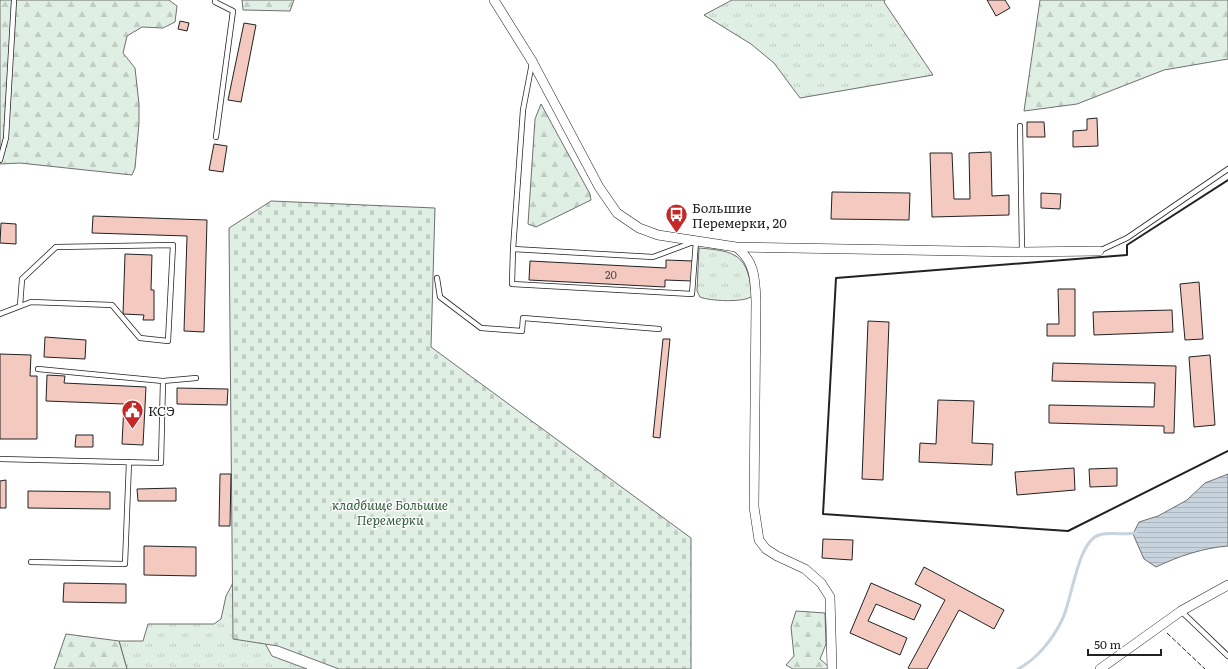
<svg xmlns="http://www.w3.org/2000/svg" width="1228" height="669" viewBox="0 0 1228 669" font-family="Literata,serif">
  <defs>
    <pattern id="grass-tufts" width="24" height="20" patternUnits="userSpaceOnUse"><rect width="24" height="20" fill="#e0efe3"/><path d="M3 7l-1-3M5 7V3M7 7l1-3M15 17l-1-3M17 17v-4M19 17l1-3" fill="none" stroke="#c0cdc2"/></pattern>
    <pattern id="forest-firs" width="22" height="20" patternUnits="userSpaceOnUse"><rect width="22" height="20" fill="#e0efe3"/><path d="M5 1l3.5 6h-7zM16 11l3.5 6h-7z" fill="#c0cdc2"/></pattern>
    <pattern id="cemetery-stones" width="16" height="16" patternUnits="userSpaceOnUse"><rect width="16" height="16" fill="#e0efe3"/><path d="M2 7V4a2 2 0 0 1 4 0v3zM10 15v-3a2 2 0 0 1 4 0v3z" fill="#c0cdc2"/></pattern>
    <pattern id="water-rules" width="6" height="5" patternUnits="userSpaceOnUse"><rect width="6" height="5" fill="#c7d3dd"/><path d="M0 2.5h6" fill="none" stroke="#abb5bd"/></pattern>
  </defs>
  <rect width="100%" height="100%" fill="#fff"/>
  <path fill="url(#grass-tufts)" stroke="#6f6f6f" d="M732,0H885L884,2L933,75L800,98L774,63L751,44L704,15Z
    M699,248C737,251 748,255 752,296C745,303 709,301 700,297L697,291Z
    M243,564L255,625L272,656L307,669H127L119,641H143L148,624H214L221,619L226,596Z"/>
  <path fill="url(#forest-firs)" stroke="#6f6f6f" d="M0,0H169L177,6L175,22L163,28L142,27L127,36L123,53L135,68L139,104V123L135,168L132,175L20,163L0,164Z
    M242,0H294L290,11L243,10Z
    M1040,0H1228V59L1164,70L1077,104L1024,111Z
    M541,104L590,194L591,200L536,227L528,224L535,119Z
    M796,611L825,613L826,644L820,659L828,666L827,669H793L786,665L794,656L791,627Z
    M66,634L119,641L127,669H54Z"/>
  <path fill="url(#cemetery-stones)" stroke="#6f6f6f" d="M271,201L435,208L431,347L691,538V669H339L278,646L233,639L229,228Z"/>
  <path fill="url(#water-rules)" stroke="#6f6f6f" d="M1228,474V546C1203,548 1179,556 1156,567L1144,559L1133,534L1139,522L1158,516L1187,500L1205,483Z"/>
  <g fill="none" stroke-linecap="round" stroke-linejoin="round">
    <path stroke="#c7d3dd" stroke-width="3" d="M1018,669C1037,659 1053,639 1062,620C1072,601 1077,542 1099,535C1110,532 1124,535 1136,533"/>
  </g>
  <path fill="#f3c9c0" stroke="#222" d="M987,0H1005L1010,8L996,16Z
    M180,21L189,23L187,31L178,29Z
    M244,23L256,25L241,102L228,100Z
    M1097,118L1098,146L1073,147V131L1087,130V119Z
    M1027,122H1044L1045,137H1027Z
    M214,144L227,146L223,172L209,170Z
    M991,152L992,196L1009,195V215L932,217L930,153H952L954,199H970L969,153Z
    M832,192L910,193L909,220L831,219Z
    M1041,193L1061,194L1060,209L1041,208Z
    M93,216L207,220L204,332L184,331L187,236L92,233Z
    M1,223L16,224V244L0,243Z
    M125,254L152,255L151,290H154V320H143L144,315L123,314Z
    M666,260L693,261L692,281L665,280V287L529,280L530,261L666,268Z
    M1199,282L1203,339L1185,340L1180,284Z
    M1058,289H1075V336H1047V324H1059Z
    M1172,310L1173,332L1094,335L1093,312Z
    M868,321L889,322L883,480L862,479Z
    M45,337L86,340L85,359L44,357Z
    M663,339H670L660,438L653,437Z
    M0,354L31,355L30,376H37V439H0Z
    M1210,355L1215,425L1194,427L1189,357Z
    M1053,363L1176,366L1174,433H1164V426L1049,423V405L1154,407L1155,383L1052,381Z
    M47,375L65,376L64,383L146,387L143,445L122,444L124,404L46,401Z
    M177,388L228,389L227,405L177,404Z
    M938,400L974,401L972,443L993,444L992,465L919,462L920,443L936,444Z
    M76,435H93V447H75Z
    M1074,468L1075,490L1017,495L1015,472Z
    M1117,468V486L1090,487L1089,469Z
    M220,474H231L230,526H219Z
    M6,480V508H0V481Z
    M176,488V501H138L137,489Z
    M28,491L110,492V509L28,508Z
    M823,539L853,540L852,560L822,558Z
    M144,546L196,547V576L144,575Z
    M924,567L1004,610L994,629L959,610L927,669H910L908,668L945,600L915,584Z
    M64,583L126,584V603L63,602Z
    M871,583L921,605L914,620L876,604L868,621L907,638L900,655L850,633Z"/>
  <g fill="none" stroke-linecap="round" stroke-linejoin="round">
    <defs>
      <path id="lane" d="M215,0V2L233,11L216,137
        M1020,126L1022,252
        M0,160L6,138L14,0
        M513,249L512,284L692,294L696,241L653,257L513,249L523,110L532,63
        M1099,251L1127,238L1228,169
        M437,278L440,297L481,328L522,331L523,318L659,329
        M0,314L31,302L112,305L140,338L168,341L173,245L56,247L22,279L20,306
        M38,369L163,381L196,378
        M0,459L161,463L163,381
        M31,562L125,564L129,462
        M1181,611L1228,656"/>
      <path id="street" d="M494,0L532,61L599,187L617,213L639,228L658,235L736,247L1022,252L1099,251
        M736,247C755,261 755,279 756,301L754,507L759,540L766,549L777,556L805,569L821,583L830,597L832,669
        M1100,669L1181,611L1228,585"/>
    </defs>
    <use href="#lane" stroke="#222" stroke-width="6"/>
    <use href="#street" stroke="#222" stroke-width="10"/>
    <use href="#lane" stroke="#fff" stroke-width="4.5"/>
    <use href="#street" stroke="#fff" stroke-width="9"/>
    <path stroke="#222" stroke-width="1" stroke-dasharray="5 2" stroke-linecap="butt" d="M1167,633L1205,669"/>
    <path stroke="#222" stroke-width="2" d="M1228,180L1127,245V255L836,278L823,514L1068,531L1228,451"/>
  </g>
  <defs>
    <symbol id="bus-pin" viewBox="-11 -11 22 30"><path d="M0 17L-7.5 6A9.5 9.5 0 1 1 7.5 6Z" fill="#c62828" stroke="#fff"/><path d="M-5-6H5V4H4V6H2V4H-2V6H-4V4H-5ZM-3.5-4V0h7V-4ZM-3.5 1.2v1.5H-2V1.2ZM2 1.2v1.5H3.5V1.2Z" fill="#fff"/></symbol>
    <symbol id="civic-pin" viewBox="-11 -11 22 30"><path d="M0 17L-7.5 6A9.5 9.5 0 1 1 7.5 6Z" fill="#c62828" stroke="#fff"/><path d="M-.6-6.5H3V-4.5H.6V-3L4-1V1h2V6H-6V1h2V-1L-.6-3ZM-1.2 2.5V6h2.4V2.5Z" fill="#fff"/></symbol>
  </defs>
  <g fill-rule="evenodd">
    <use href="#bus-pin" x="664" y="202" width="25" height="34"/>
    <use href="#civic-pin" x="120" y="398" width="25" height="34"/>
  </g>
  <g text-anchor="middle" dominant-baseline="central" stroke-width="3" stroke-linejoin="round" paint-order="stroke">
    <g font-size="11" fill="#564c4a">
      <text x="611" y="274">20</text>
    </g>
    <g font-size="13" fill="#222" stroke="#fff" text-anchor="start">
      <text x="692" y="207">Большие<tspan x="692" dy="15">Перемерки, 20</tspan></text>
      <text x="148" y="410">КСЭ</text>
    </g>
    <g font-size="13" font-style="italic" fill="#2f5e38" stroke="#fff">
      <text x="390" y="504">кладбище Большие<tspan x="390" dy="15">Перемерки</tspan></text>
    </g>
  </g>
  <path d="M1088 649v6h73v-6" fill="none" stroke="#222222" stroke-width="2"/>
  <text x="1094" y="649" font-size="12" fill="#222222" stroke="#ffffff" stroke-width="3" paint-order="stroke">50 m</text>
</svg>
